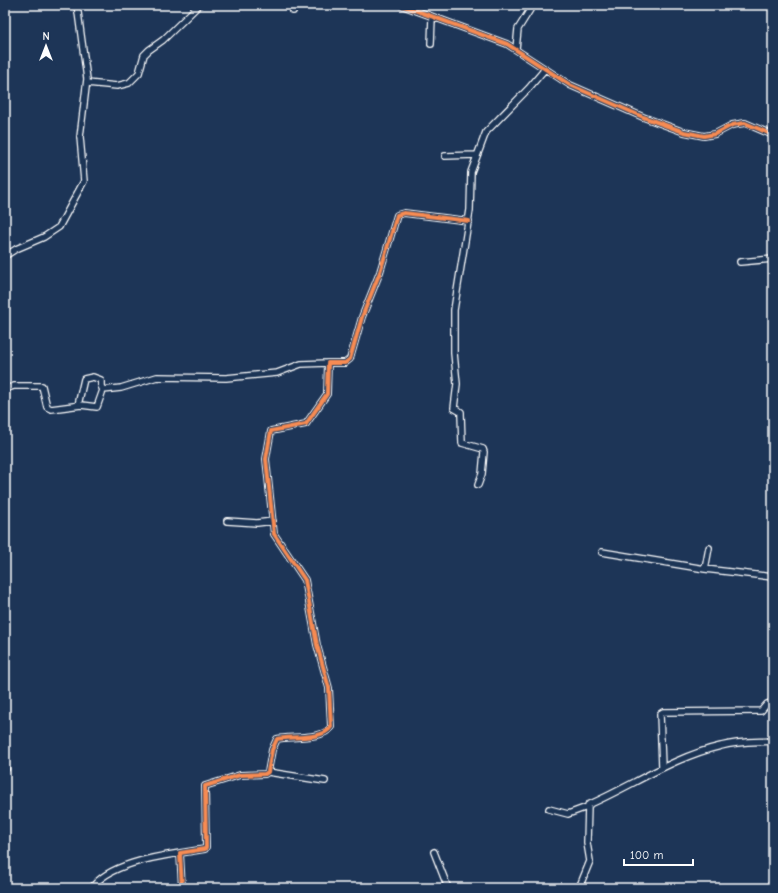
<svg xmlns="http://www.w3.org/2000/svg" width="778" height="893" viewBox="0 0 778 893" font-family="'Comic Neue',sans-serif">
  <rect width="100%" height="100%" fill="#1d3557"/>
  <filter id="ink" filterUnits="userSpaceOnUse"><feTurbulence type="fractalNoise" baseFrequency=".025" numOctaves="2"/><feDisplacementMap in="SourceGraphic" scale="8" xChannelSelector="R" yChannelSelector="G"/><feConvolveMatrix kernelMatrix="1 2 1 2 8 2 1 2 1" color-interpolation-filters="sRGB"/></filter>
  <g filter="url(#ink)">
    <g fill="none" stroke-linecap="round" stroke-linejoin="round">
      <defs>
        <path id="minor" d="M401,5L507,44L570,85L643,117L684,132L704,136L715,134L732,125L745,123L773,135
          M293,11V5
          M431,44L432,17
          M516,49L518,29L533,5
          M87,83L117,86L129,83L139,73L144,55L149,50L163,40L199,5
          M445,156L476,155
          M5,256L16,249L44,237L59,227L84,181L80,137L87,79L77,5
          M740,262L773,259
          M5,389L14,386H42L47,407L51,409L81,405L97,407L103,390L121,388L157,377L226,378L277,373L301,364L328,363
          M78,405L84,379L93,377L101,380V386L103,390
          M478,485L482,474L484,452L483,449L462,443L461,414V412L454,408L457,384L454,353V310L470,210L471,172L486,132L529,88L545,69
          M227,521L257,523L273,521
          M602,552L705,569L773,577
          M705,569L709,548
          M773,665V685
          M662,767L660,714L663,712L761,711L767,704L773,702
          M5,768L6,769
          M268,772L325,781
          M549,809L568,814L587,807
          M434,852L448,888
          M92,888C107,865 154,857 180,853
          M182,888L180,853L205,849L206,847L205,786L240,775L265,774L268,772L272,750L277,739C291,736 323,740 331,727L329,688L317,645L305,580L274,534L266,459L271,431L306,424L327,394L328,363H345L350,359L362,317L380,272L397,215L404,213L469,221
          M579,888L590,861L587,843L588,805C632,786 673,757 721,746C738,741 756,742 773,741"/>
      </defs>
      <use href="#minor" stroke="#fff" stroke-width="8"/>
      <use href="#minor" stroke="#1d3557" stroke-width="5.5"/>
      <defs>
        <path id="cycleway" d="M401,5L507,44L570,85L643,117L684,132L704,136L715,134L732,125L745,123L773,135
          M182,888L180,853L205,849L206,847L205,786L240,775L265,774L268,772L272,750L277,739C291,736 323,740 331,727L329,688L317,645L305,580L274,534L266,459L271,431L306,424L327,394L328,363H345L350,359L362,317L380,272L397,215L404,213L469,221"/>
      </defs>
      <use href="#cycleway" stroke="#1d3557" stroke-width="6"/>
      <use href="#cycleway" stroke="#f68b52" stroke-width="4"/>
    </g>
  </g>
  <rect width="778" height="893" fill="none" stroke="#1d3557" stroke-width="20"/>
  <rect x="10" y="10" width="758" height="873" fill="none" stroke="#fff" stroke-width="1.5" filter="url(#ink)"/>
  <g transform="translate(46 46)" stroke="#1d3557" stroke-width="3" paint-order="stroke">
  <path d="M0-3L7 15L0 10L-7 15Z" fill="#ffffff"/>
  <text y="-6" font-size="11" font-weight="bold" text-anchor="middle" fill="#ffffff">N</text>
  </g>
  <path d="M624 859v6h69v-6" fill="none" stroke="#ffffff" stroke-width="2"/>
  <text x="630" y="859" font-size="12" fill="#ffffff" stroke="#1d3557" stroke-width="3" paint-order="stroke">100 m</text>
</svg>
